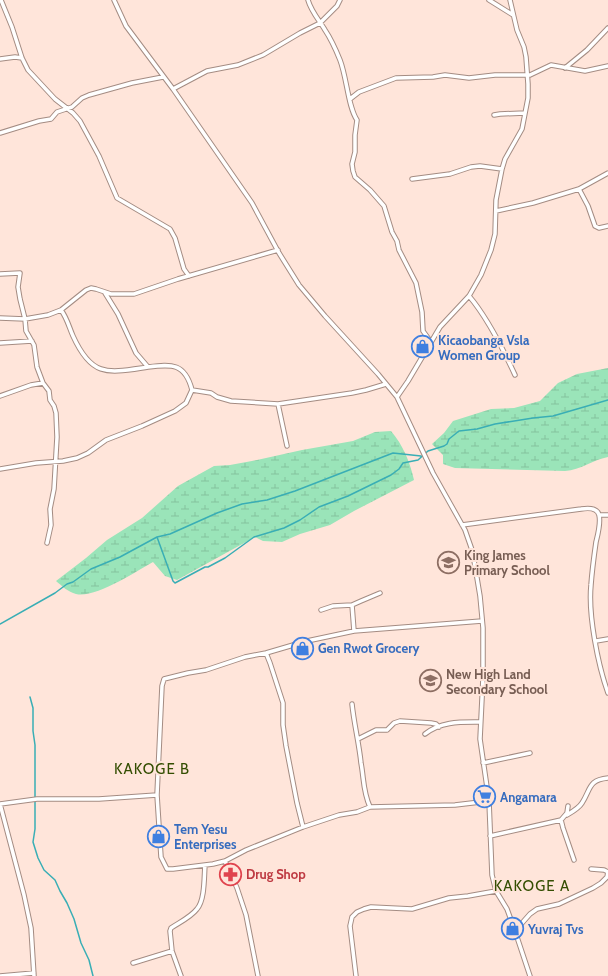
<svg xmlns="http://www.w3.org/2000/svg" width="608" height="976" viewBox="0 0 608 976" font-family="Cabin,sans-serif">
  <defs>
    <pattern id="wetland-marsh" width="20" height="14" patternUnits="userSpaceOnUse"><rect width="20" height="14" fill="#9ae4b9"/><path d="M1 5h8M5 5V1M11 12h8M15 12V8" fill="none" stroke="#84c29e"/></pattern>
  </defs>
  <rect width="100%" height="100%" fill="#ffe5da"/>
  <path fill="url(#wetland-marsh)" d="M608,368V457C592,460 581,470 565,471L455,468L443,464V455L432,444L444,433L453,421L491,409L514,408L540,401L558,383L577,374Z
    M391,431C403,445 410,462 414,480L354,511L330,525L300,534L282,542L263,541L255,537L177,580L165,576L153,562C137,571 94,599 76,594C68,592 62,586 56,581L86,558L107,540L142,518L178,486L214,466L230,465L257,460L302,450L353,441L375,432Z"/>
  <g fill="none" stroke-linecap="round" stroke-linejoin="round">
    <path stroke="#39aeb5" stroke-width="1.5" d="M157,537L170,534L217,513L242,504L267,500L295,491L393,453L421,456
      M0,624L55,593L67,584L73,582L91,569L120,557L157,537L173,581L175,583L205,567H208L225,558L254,537L284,528L300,520L319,507L348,496L391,475L399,469L403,463L418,460L428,451L444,446L447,444L449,439L459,431L477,429L495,424L533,418L553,416L608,400
      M30,697L33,708V731L35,745V829L33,842L38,858L44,870L55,880L60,891L67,903L74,919L81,943L89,960L93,976"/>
    <defs>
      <path id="minor" d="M1,0L12,27L22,58L28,70L55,99L73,113L80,121L99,156L117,198L170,229L175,238L184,269L189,276
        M114,0L126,26L173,89L252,203L279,253L299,285L325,316L378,374L397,397L433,473L465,530L472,550L475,566L480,596L483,628V678L480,739L489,801L492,875L496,891L507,909L515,931L530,976
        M308,0C311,11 319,20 325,30C331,39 336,50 340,60C347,78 348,107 357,120L355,135V152L352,164L353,171L355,177L370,190L384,206L392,232L397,241L399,250L416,283L422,312L423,331L431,342
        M489,0L513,15
        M0,59L15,57L22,58
        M565,68L587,50L608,28
        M173,89L207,71L238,65L263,55L300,33L320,23L337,6L340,0
        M350,99L359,92L396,78L433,77L445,75L469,78L495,75H530L551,65L585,71L608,66
        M494,115L500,114L525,113
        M0,133L39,121L51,119L57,112L72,107L82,98L89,95L132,83L163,77
        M412,179L450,174L471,167L480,166L502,169
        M579,189L588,206L595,226L599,228L608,226
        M496,211L533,203L579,189L608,173
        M0,274L20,273L18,287L20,299L25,319L26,331L34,345L37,367L43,383L49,391L50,400L54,406L56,413L57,437L54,489L50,509L51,525L47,543
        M105,293L118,314L136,353L148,367C172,364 185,363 192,390
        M469,296C486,316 504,351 515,375
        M61,310C67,318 69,327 73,336C92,378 108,373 148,367
        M0,318L25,319L48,315L61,310L86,290L91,288L96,289L111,294H134L178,279L278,250
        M0,343L32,341
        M0,396L31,385L43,383
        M397,397L408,381L440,327L469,296L481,275L491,250L495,234L496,200L502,169L505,159L522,129L528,98V84L526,57L524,47L517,30L510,0
        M278,404L287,446
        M0,469L36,463L63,461L77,458L88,453L106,440L142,426L175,411L186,403L192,390L211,393L217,397L231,401L278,404L352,393L366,390L386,384
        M599,515H608
        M462,525L581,509C587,508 597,507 599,515C601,523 598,534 596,542C594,556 592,571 591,585C588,615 598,665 608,693
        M321,610L333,606L352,605
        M354,631L352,605L361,601L380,593
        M596,641L608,639
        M266,653L270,663L283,703V725L286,746L297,803L303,827
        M352,704C354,724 359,743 361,763C364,779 363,792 370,807
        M425,734C441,721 461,722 480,722
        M358,739L376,730H387L394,723L400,721L431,723L436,724L439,727
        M483,763L530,753
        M0,804L24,895L31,928L34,976
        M0,804L37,799H99L157,795
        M567,815C572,812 579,808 582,803C591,789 588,780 608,778
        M561,820L563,828L574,860
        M490,836L561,820L567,813L568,806
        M225,861L246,850L303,827L339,815L357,812L370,807L455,805L489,801
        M591,869L604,870L608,872
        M515,931L530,914L537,909L559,904L593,888L601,883L607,877L608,872
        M133,963L172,951
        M0,976L34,973
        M181,976L172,951L170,931L171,928C180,922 191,917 197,909C205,900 204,877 205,865
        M258,976L246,915L237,888L225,861L213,864L173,869H167L161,857L157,795L162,686L164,679L188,673L206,670L245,657L266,653L307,641L354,631L482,621
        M356,976L350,926L352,917L357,912L364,909L371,907L412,909L449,898L468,896L496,891"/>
    </defs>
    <use href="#minor" stroke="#a48c83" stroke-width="5.5"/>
    <use href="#minor" stroke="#fff" stroke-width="3.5"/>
  </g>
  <defs>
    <symbol id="shop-ring" viewBox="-11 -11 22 22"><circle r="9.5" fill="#ffe5da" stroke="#3f7fe0" stroke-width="1.5"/><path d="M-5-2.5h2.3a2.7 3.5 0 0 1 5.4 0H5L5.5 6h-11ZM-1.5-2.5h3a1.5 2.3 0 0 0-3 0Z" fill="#3f7fe0"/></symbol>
    <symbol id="school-ring" viewBox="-11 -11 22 22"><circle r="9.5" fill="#ffe5da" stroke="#8d6e63" stroke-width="1.5"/><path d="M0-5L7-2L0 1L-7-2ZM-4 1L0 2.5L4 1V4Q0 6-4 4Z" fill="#8d6e63"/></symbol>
    <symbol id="supermarket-ring" viewBox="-11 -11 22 22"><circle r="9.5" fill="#ffe5da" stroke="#3f7fe0" stroke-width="1.5"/><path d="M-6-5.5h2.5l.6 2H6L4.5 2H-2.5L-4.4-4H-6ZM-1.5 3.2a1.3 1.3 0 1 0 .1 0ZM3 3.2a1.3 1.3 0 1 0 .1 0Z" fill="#3f7fe0"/></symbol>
    <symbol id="pharmacy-ring" viewBox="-11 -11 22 22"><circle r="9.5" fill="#ffe5da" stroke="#e0444e" stroke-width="1.5"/><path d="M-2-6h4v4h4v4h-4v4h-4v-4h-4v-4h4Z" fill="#e0444e"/></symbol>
  </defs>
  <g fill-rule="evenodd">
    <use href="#shop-ring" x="410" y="334" width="25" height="25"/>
    <use href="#school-ring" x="436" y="550" width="25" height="25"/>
    <use href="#shop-ring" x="290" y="636" width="25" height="25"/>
    <use href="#school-ring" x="418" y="668" width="25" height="25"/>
    <use href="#supermarket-ring" x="472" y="784" width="25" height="25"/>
    <use href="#shop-ring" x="146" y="824" width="25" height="25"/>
    <use href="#pharmacy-ring" x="218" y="862" width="25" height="25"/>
    <use href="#shop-ring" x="500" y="916" width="25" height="25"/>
  </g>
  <g text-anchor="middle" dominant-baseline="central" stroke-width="4" stroke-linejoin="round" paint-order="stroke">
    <g font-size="13" font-weight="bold" fill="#366cbe" stroke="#ffe5da" text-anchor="start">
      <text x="438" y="340">Kicaobanga Vsla<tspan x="438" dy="15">Women Group</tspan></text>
      <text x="318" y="648">Gen Rwot Grocery</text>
      <text x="500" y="797">Angamara</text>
      <text x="174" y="829">Tem Yesu<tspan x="174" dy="15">Enterprises</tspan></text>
      <text x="528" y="929">Yuvraj Tvs</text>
    </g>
    <g font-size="13" font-weight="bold" fill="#785e54" stroke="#ffe5da" text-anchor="start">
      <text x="464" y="555">King James<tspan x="464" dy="15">Primary School</tspan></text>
      <text x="446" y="674">New High Land<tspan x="446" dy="15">Secondary School</tspan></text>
    </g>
    <g font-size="13" font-weight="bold" fill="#be3a42" stroke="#ffe5da" text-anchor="start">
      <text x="246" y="874">Drug Shop</text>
    </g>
    <g font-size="15" letter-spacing="1" fill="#344e02" stroke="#ffe5da">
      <text x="152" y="769">KAKOGE B</text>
      <text x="532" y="886">KAKOGE A</text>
    </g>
  </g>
</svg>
